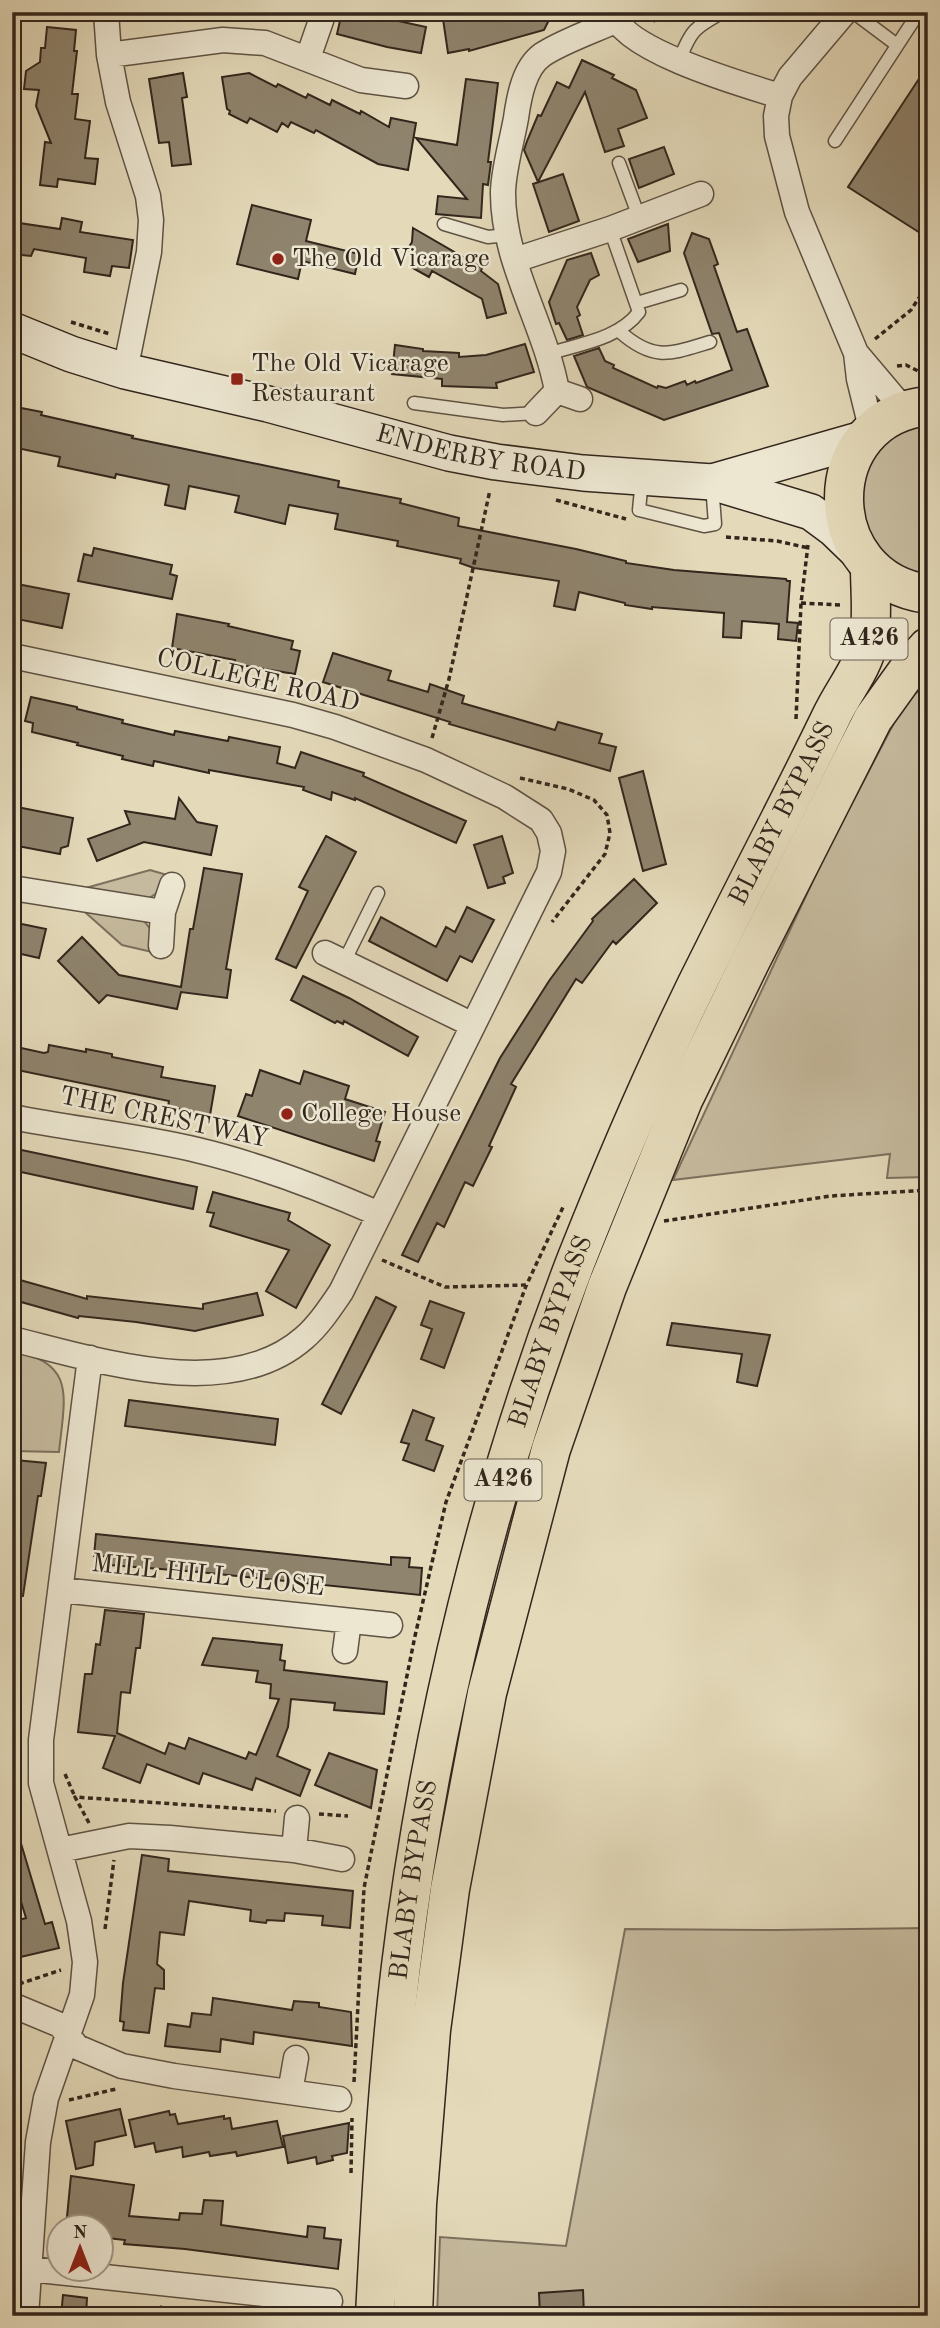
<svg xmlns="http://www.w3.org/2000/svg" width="940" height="2328" viewBox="0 0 940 2328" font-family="'Old Standard TT',serif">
  <rect width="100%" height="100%" fill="#e4daba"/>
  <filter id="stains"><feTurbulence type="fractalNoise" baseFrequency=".00286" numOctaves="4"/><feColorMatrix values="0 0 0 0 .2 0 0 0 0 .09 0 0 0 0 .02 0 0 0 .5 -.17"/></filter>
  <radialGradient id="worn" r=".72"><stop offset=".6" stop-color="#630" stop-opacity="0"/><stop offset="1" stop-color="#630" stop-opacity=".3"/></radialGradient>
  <path fill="#c6bb9f" stroke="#7c705e" stroke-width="2" d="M928,423V579L887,563L859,513L868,464L890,437Z
    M928,683V1177L887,1178L890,1154L673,1180L826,853L905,702Z
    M150,870L167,875L164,888L145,901L82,889Z
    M77,905L144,921L151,930L152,952L122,945Z
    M12,1351C78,1362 64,1400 59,1452L12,1451Z
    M928,1928V2316H437L440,2237L566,2246L625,1929L776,1930Z"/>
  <path fill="#8f846e" stroke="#32261c" stroke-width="2" d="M342,12H357L426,27L421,53L387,47L337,34Z
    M490,12H553L544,30L469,51V49L448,53L443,19L462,16L463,19Z
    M47,27L76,30L74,51H77L72,94H78L75,119L90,121L85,158L98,159L95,184L58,179L57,187L40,185L45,142L51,143L36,106L39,90L24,89L26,71L40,62L41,48H45Z
    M582,60L614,75L612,78L636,90L647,118L618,129L624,146L605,152L585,92L538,182L524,150L527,141L538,115L541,116L557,82L569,88Z
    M928,65V238L848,187Z
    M183,73L187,97L182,98L191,164L172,166L169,142L159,143L149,79Z
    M249,73L276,87L278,84L306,98L308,94L330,105L332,100L360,114L361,111L389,127L391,118L416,123L408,170L378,164L316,130L314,133L291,122L288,127L282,123L277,132L250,118L247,123L229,114L230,111L227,109L222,77Z
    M466,79L498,83L488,162H491L488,185L483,184L481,218L436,214L438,196L467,199L416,138L457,145Z
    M664,147L674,174L639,188L629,159Z
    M563,174L579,221L549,232L533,184Z
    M252,205L311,220L306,241L359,254L355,274L302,261L298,279L237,264Z
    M62,218L82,222L80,232L133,240L129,268L112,266L110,276L84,272L86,258L34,249L31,256L12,254V222L60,229Z
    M668,224L670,251L638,262L628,239Z
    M413,228L482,268L481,271L498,284L506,313L487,318L482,299L432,271L429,277L409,266L415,257L406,252L412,242Z
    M692,233L709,239L718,264L714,266L737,332L747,329L768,386L664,420L587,387L574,356L599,348L605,361L614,365L613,368L657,388L658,386L666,388L685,381L687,385L695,381L696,383L732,370L719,333L712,334L684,253Z
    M591,253L599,275L590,280L577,307L580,315L577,317L583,335L567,340L559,323L556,324L549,302L567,260Z
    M525,344L534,372L496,383L497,388L442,386V379L392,374L395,345L423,349V351L459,353V357L486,355Z
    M16,407L42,412L41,415L133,436L132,438L339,481L338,487L401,499L400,503L459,518L458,526L576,549L626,561V563L674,570L786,579L787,581H790L787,622L798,623L796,641L778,639L779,624L742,621L741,638L723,637L724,613L652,607V609L625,605V603L579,592L575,610L554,606L559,581L474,568L460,563L461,559L397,546L398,541L335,529L338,514L289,505L285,524L235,512L239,496L189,486L185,509L165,505L169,485L116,474L115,478L58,466L60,457L12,447V425Z
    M94,548L172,565L170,574L177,576L172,599L78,581L84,554L92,556Z
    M12,583L69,594L62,628L12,618Z
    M177,614L229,624L228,626L293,641L291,649L300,651L295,674L234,664L235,660L172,648Z
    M333,653L391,671L388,680L428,692L430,684L464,696L462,703L514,718L555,730L558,722L602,734L599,743L616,747L610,771L449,724L450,722L323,682Z
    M31,697L77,707V709L123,720L122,723L174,735L175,731L228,741L229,737L280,747L277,763L295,768L301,752L364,773L363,776L466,821L456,843L355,798V800L332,792L331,800L303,790L304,787L209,770V773L154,761L153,766L122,759L123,756L77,745L78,743L32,732L33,723L25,721Z
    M643,771L666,864L643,871L619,778Z
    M179,798L197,822L217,826L211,855L144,842L97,861L88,839L130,824L125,811L175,819Z
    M17,807L73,818L68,846L61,848L60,854L12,845V830Z
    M326,836L356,852L296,968L276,959L308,891L299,887Z
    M502,836L513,873L503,877L505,883L488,888L474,845Z
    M204,868L242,874L226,969L231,970L227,998L181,992L177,1009L107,995L99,1003L58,961L82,937L119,975L181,987L190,929H193Z
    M634,879L657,903L616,944L613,941L582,983L576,979L511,1084L516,1087L489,1146L492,1147L473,1186L465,1182L444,1227L437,1223L418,1262L402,1255L500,1058L549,981L593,921L592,919Z
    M467,907L494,920L472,962L460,956L447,981L369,941L381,917L436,947L446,927L455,932Z
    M12,922L46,929L39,958L12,952Z
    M303,976L349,998L418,1037L408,1056L344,1021L343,1024L337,1021L335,1023L291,1000Z
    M49,1045L86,1052V1049L112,1054V1057L163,1067L161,1077L215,1086L210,1115L168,1107L169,1101L12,1069V1046L44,1053L48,1052Z
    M260,1070L300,1084L304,1071L349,1086L345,1099L385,1112L376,1141L380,1142L374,1161L238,1116L246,1094L252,1096Z
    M12,1148L197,1187L193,1209L21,1172L12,1169Z
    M213,1192L290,1213L288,1220L330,1245L296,1308L266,1291L289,1250L210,1226L214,1213L207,1212Z
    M20,1280L87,1299V1296L203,1309V1304L257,1293L263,1315L195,1331L136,1322L79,1316L78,1318L14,1300Z
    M376,1297L396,1307L341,1414L322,1404Z
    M430,1301L464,1313L444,1368L421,1359L432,1329L421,1325Z
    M672,1323L770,1335L757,1386L737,1382L742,1354L667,1345Z
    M129,1400L278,1419L275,1445L125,1426Z
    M413,1410L434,1418L426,1440L443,1446L434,1471L403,1460L409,1444L401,1442Z
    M15,1460L46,1463L41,1496H38L23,1596L12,1595V1485Z
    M96,1534L391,1565V1557L410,1558L409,1567L422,1568L420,1595L199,1572L110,1565L111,1557L94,1556Z
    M105,1610L144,1614L140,1648H136L130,1693L121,1692L117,1733L165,1754L169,1743L185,1749L189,1738L246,1759L249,1752L256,1755L279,1699L270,1698L271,1684L256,1682L258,1671L202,1665L213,1638L282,1645L280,1660L285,1661L284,1670L387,1682L384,1714L334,1710L335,1703L291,1699L288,1727L277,1756L310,1770L300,1796L256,1778L252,1790L203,1773L199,1784L147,1764L140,1783L103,1768L115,1736L78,1732L85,1674H92L96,1644L100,1645Z
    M329,1753L377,1770L371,1808L315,1785Z
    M12,1830H17L45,1924L52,1922L59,1948L12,1959V1922L26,1918L12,1872Z
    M142,1855L169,1859L168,1871L353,1891L350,1928L322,1925L323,1916L285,1913L284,1921L267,1920L266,1923L250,1921L251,1910L189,1901L184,1935L160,1932L157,1964L164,1970V1989L155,1988L149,2033L123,2030L124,2022L120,2021L123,1983Z
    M213,1998L292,2010L294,2001L319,2003V2007L351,2012L352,2046L254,2032L253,2044L221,2039L220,2052L165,2046L168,2024L190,2027L192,2013L211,2015Z
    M120,2109L126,2135L95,2142L93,2165L76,2169L66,2121Z
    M169,2111L170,2115L175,2114L178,2124L224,2116V2119L230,2118L232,2129L277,2121L283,2147L237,2156L236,2152L210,2156L209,2152L183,2157L182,2147L156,2152L154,2143L135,2147L129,2120Z
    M349,2123L347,2153L332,2156L333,2160L317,2164L316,2157L288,2163L283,2136Z
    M71,2176L134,2185L129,2216L179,2220L180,2213L202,2214L204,2200L223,2201L221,2225L307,2237L308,2226L325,2228L324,2238L341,2240L338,2269L185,2249L124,2244L125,2240L108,2238V2236L102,2235V2227H66Z
    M583,2290L584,2316H540L539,2293Z
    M63,2295L87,2298L86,2316H61Z"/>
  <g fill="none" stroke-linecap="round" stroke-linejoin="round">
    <defs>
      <path id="service" d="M853,12L897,45
        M679,61C691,30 694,28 723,12
        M835,141L919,12
        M619,163L639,217
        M444,224L488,237L507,235
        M637,303L681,290
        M619,331C654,362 670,354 710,342
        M548,354C579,344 619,339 639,312L610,229
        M414,403L503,415L536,413
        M642,479L639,510L704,526L715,524L712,484
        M344,962L378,893"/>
      <path id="minor" d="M106,12L109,55L118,102L148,196L151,220L149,252L125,371
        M613,12C621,50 744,85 780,96
        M845,12L790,77L780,96L776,116L777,136L797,212L856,353L859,379L872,432
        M109,55L223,40L265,43L361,80L406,86
        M308,58L324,12
        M515,260L610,229L701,194
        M856,353L905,411
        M557,391L580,399
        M536,413L557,391C545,324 502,261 503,191C504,167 512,141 516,118C519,97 524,68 542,55C561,42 593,31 615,21
        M12,656L293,715L335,727L426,760L505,797L541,820L549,833L553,851L549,872L341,1292C330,1308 319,1325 304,1338C229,1404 98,1360 12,1339
        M12,888L163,912L172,885
        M161,946L163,912
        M325,953L473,1025
        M12,1117C73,1129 138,1136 197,1150C260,1165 320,1188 379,1214
        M61,1590L390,1625
        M345,1651L349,1621
        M60,1850L129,1836L170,1838L294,1850L342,1859
        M294,1850L297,1818
        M12,2005L60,2025L77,2047L122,2066L174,2076L339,2099
        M290,2092L296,2058
        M29,2269L330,2301
        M26,2316L38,2142L46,2098L82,1995L85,1962L79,1921L41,1783V1740L90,1358"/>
      <g id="secondary">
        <path id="s1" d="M12,330L71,354L125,371L268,404L449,453L496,462L583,473L712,482L811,512L834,529L861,555"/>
        <path d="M712,482L866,438"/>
      </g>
      <g id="primary">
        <path d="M928,406C816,417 816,579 928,594"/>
        <path id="s2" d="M375,2316C381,2199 387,2082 401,1966C430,1727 490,1482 577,1258C619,1152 664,1048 716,946C754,869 795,792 832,715C844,690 863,668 869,640C873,617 870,591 870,567"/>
        <path d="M413,2316L417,2204L431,2030L450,1889L487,1693L551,1449L607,1287L683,1100L751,960L873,719L911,666L928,647"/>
      </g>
    </defs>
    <use href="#service" stroke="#5e5344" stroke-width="15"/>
    <use href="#minor" stroke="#5e5344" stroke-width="27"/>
    <use href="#secondary" stroke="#32261c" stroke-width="38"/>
    <use href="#primary" stroke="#32261c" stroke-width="41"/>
    <path stroke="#32261c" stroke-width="3.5" stroke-dasharray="5 3.5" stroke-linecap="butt" d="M646,12L657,23
      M71,322L110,334
      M875,339L911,310L928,284
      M897,366L906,365L926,375
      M556,500L626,519
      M726,537L777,541L809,548
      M801,603L841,605
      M796,719L801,603L808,545
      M432,738L449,679L490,490
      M520,778L568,789L594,800L607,815L610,833L605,854L552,922
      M664,1221L831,1196L928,1190
      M382,1260L445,1287L526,1285
      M65,1774L75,1797
      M319,1814L348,1816
      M89,1823L75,1797L276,1811
      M105,1929L114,1860
      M19,1984L61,1970
      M354,2082L364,1888L415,1636L446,1502L526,1286L564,1205
      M69,2100L116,2089
      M351,2173L352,2118
      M160,2307L192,2316"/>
    <use href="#service" stroke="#ede7d2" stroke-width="12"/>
    <use href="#minor" stroke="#ede7d2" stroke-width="24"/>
    <use href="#secondary" stroke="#ede7d2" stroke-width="35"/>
    <use href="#primary" stroke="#e4daba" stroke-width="38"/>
  </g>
  <g fill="#8f2418" stroke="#ede7d2" stroke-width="2.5">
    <circle cx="278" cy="259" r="7"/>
    <rect x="230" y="372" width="14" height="14" rx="3.5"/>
    <circle cx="287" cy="1114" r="7"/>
  </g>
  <g text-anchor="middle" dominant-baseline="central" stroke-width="5" stroke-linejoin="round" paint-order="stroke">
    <g fill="#ede7d2" stroke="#6a6053" stroke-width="2">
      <rect x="830.5" y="618.5" width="77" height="41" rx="5"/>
      <rect x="464.5" y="1459.5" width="77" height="41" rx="5"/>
    </g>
    <g font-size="24" font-weight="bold" fill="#32261c">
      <text x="869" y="639">A426</text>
      <text x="503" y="1480">A426</text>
    </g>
    <g font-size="26" fill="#32261c" stroke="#ede7d2" text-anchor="start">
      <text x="292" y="259">The Old Vicarage</text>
      <text x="251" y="364">The Old Vicarage<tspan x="251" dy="30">Restaurant</tspan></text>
      <text x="301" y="1114">College House</text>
    </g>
    <g font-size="26" fill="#32261c" stroke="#ede7d2">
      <text stroke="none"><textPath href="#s1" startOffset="486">ENDERBY ROAD</textPath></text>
      <text transform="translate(258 681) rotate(13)">COLLEGE ROAD</text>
      <text stroke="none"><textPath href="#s2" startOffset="1572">BLABY BYPASS</textPath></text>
      <text transform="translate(164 1118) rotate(12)">THE CRESTWAY</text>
      <text stroke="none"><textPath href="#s2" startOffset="1004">BLABY BYPASS</textPath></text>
      <text transform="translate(208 1576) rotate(6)">MILL HILL CLOSE</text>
      <text stroke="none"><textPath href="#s2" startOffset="438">BLABY BYPASS</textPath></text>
    </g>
  </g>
  <rect width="940" height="2328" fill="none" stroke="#e4daba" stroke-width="42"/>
  <rect x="14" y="14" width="912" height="2300" fill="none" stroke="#32261c" stroke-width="3.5"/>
  <rect x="21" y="21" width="898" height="2286" fill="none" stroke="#32261c" stroke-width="2"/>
  <g transform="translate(80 2248)"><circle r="33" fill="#ede7d2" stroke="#a29a89" stroke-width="2"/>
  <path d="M0-5L12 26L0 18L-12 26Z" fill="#8f2418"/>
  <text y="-10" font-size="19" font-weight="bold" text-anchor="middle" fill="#32261c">N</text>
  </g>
  <rect width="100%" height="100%" filter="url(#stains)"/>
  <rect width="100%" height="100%" fill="url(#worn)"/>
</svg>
